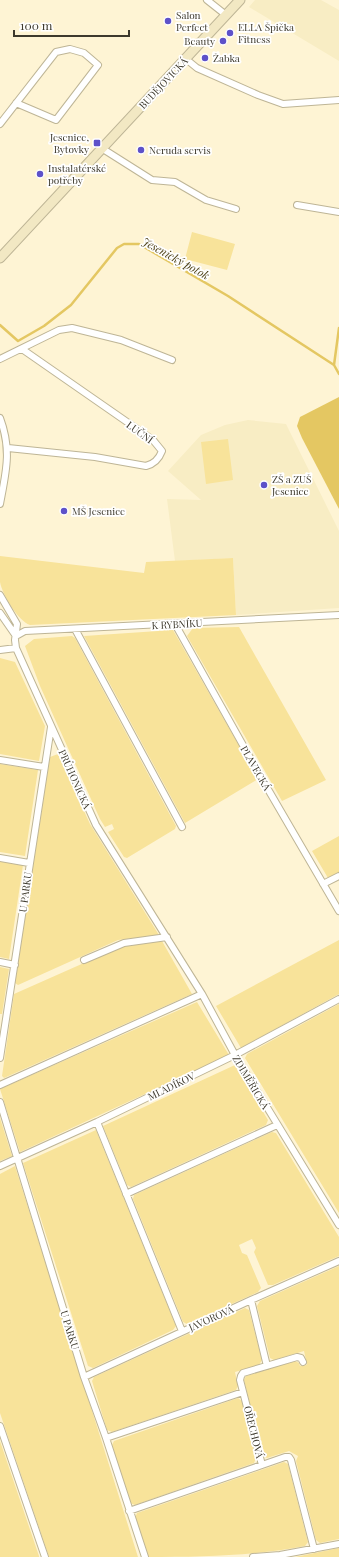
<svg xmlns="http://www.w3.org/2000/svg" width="339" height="1557" viewBox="0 0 339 1557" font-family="'Playfair Display',serif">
  <rect width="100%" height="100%" fill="#fef4d4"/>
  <path fill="#f8edc4" d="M255,0H321L339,10V61L249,7Z
    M248,420L286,424L339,531V608L236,615L233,558L175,561L167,499L201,500L168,471L201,435L225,425Z"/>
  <path fill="#f8e39a" d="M192,232L235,244L227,270L185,259Z
    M228,439L233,480L206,484L201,442Z
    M0,556L144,573L146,562L233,558L236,615L30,625C18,621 2,594 0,582C0,574 0,564 0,556Z
    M239,627L326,780L282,801L187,636L193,628Z
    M173,630L258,779L185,823L84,636Z
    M72,636L75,638L176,826L175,829L127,858L124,857L108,832L114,829L112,824L105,827L100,819L40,686L25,646L34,639Z
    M0,658L15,662L45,726L39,761L0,754Z
    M58,754L90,824L159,935L118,940L18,985L15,983L50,757Z
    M0,764L38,770L25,856L0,852Z
    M339,836V872L328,878L312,851Z
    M0,861L23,865L9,959L0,957Z
    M339,940V994L241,1048L216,1006Z
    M162,941L192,994L4,1078L2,1076L14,994L120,947Z
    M0,967L9,969L2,1014H0Z
    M197,1002L229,1055L20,1152L0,1089Z
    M339,1004V1213L245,1058L247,1054Z
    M235,1065L268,1120L266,1125L131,1187L127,1185L103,1126Z
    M0,1118L12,1156L0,1161Z
    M96,1130L176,1326L173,1330L93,1368L88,1366L23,1163Z
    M272,1132L276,1133L339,1237V1256L273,1285H268L254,1252L256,1248L252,1239L239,1245L242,1253L247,1255L261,1288L258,1292L187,1324L183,1322L133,1199L134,1195Z
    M15,1166L138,1557H49L0,1413V1174Z
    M339,1266V1539L320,1543L316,1540L296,1461L298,1456L289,1451L267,1458L263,1456L244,1380L246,1376L295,1361L299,1363L300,1366L307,1365L304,1351L274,1360L270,1358L257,1306L260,1301Z
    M245,1308L249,1310L262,1360L259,1365L235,1372L238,1386L236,1390L112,1432L107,1430L92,1381L94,1377Z
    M238,1398L242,1401L256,1458L254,1463L135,1505L130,1503L112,1445L114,1441Z
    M0,1441L39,1556V1557H0Z
    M284,1462L288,1464L308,1542L305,1546C254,1556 200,1557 148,1557L135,1518L137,1513Z
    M339,1548V1557H295Z"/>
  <path fill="#e4c762" d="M339,397V509L302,438L297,426L300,417Z"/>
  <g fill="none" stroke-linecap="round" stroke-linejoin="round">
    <path stroke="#e4c762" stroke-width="2.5" d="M0,325L18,341L44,326L71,305L117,248L124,244H139L228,296L334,365L339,374
      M334,365L339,328"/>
    <defs>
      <path id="minor" d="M207,0L226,15
        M186,59L197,68L258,95L283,104L339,100
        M0,124L56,52L70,49L84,53L98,65L56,120L16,103
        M103,149L152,180L175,182L206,200L236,209
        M297,205L339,212
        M0,359L59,330L72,328L121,340L172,360
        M0,418C12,450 6,472 0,504
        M8,448L95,457L146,466C154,464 159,459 162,451L153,440L22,349
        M0,595L17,624L15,640L16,648L96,825L202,994L235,1055L339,1225
        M0,613L16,636
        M175,624L262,779L339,911
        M75,629L182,827
        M16,636L25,631L339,615
        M0,650L16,648
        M0,760L44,767
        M0,858L29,863
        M323,884L339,876
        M84,960L124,943L167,937
        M0,962L15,965
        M0,1058L51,727
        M0,1085L202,994
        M0,1102L84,1377L106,1438L145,1557
        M97,1122L182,1331
        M0,1166L97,1122L235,1055L339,999
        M126,1194L277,1125
        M251,1300L267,1366
        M303,1362L301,1358L297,1357L243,1373L241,1376L240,1380L262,1465L285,1457H289L291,1460L314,1549
        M84,1377L251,1300L339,1261
        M0,1426L45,1557
        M106,1438L243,1392
        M129,1511L262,1465
        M253,1557L280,1555L339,1544"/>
      <path id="secondary" d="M0,258L240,0"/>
    </defs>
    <use href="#minor" stroke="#beb596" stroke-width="8"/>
    <use href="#secondary" stroke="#beb596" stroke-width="11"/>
    <use href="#minor" stroke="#fff" stroke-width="6"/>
    <use href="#secondary" stroke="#f2e8c3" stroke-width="9"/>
  </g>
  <g fill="#5d51c9" stroke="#fff" stroke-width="1.5">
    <circle cx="168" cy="21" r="4"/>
    <circle cx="230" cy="33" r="4"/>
    <circle cx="223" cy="41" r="4"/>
    <circle cx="205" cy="58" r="4"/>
    <rect x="93" y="139" width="8" height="8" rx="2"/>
    <circle cx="141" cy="150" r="4"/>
    <circle cx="40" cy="174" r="4"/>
    <circle cx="264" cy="485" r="4"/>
    <circle cx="64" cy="511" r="4"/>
  </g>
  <g text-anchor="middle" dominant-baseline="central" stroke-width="3.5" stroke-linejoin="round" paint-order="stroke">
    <g font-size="10" fill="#3d392c" stroke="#fff" text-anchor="start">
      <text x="176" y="15">Salon<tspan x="176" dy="12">Perfect</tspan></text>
      <text x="238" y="27">ELLA Špička<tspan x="238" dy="12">Fitness</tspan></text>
      <text x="215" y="41" text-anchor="end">Beauty</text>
      <text x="213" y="58">Žabka</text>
      <text x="89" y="137" text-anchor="end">Jesenice,<tspan x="89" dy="12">Bytovky</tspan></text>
      <text x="149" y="150">Neruda servis</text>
      <text x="48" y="168">Instalatérské<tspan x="48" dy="12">potřeby</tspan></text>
      <text x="272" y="479">ZŠ a ZUŠ<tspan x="272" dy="12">Jesenice</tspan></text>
      <text x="72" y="511">MŠ Jesenice</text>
    </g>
    <g font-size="10" fill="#3d392c" stroke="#fff">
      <text transform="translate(163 83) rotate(-47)">BUDĚJOVICKÁ</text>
      <text transform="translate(140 432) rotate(36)">LUČNÍ</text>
      <text transform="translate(177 624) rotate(-3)">K RYBNÍKU</text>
      <text transform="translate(256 768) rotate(60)">PLAVECKÁ</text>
      <text transform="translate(75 779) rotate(66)">PRŮHONICKÁ</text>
      <text transform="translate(25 892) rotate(-82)">U PARKU</text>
      <text transform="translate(251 1082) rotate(59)">ZDIMĚŘICKÁ</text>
      <text transform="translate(171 1086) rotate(-26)">MLADÍKOV</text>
      <text transform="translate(211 1318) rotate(-24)">JAVOROVÁ</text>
      <text transform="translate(70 1330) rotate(73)">U PARKU</text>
      <text transform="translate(254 1432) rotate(76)">OŘECHOVÁ</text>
    </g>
    <g font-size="11" font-style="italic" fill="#4f4319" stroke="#fff">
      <text transform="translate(176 258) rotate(29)">Jesenický potok</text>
    </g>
  </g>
  <path d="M14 30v6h115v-6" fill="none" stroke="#3d392c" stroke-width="2"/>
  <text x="20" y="30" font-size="12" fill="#3d392c" stroke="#ffffff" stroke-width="3" paint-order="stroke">100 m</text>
</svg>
